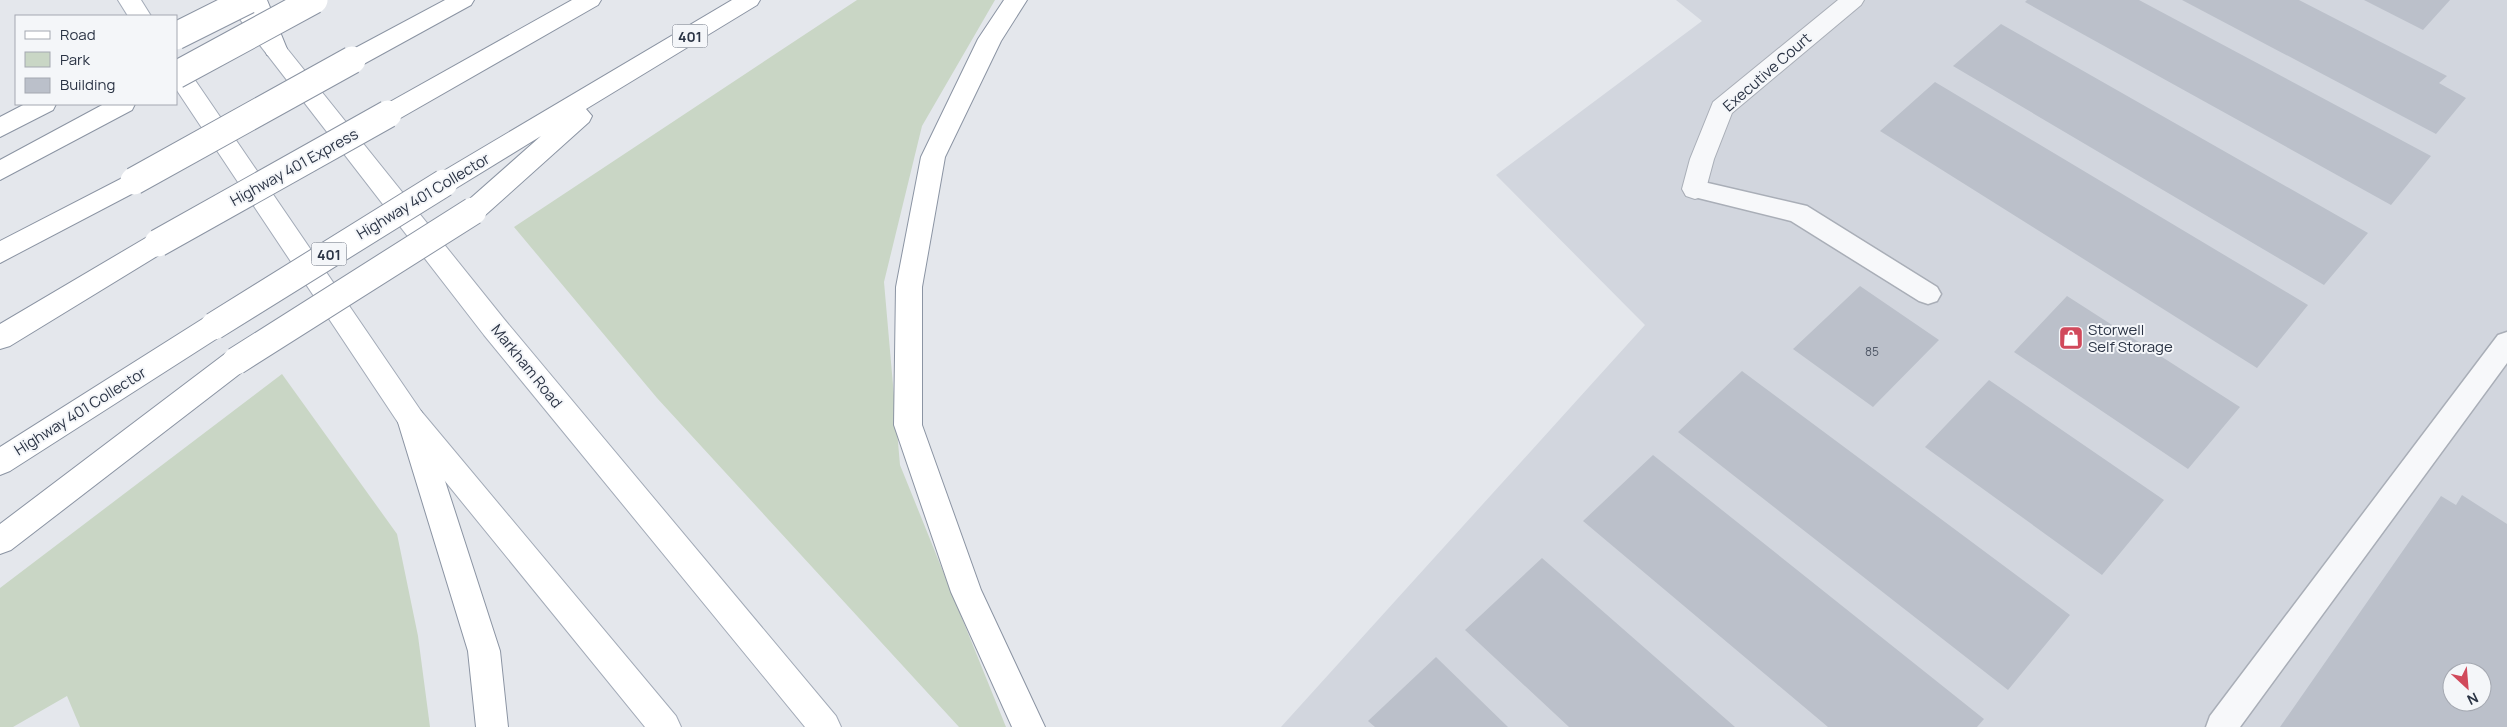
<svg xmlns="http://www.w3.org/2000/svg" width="2507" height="727" viewBox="0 0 2507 727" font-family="Manrope,sans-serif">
  <rect width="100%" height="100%" fill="#e4e7ec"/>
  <path fill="#d2d6de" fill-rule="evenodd" d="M1676,0H2507V727H1281L1645,325L1496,175L1702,21ZM2452,672H2482V702H2452Z"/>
  <path fill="#c9d6c5" d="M857,0H995L922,126L884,282L900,465L1006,727H959L657,398L514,227Z
    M282,374L397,534L418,636L430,727H80L67,696L13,727H0V588Z"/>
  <path fill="#bbc0ca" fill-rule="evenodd" d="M2027,0H2139L2431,156L2391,205L2025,2Z
    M2182,0H2299L2447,76L2439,83L2466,98L2436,134Z
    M2364,0H2450L2423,30Z
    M2001,24L2368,233L2324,285L1953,66Z
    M1935,82L2308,305L2257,368L1880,131Z
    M1860,286L1939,340L1873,407L1793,349Z
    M2067,296L2240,407L2188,469L2014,352Z
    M1742,371L2070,615L2008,690L1678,432Z
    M1989,380L2164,500L2102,575L1925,447Z
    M1653,455L1984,719L1977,727H1828L1583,521Z
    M2462,495L2507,524V727H2280L2441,496L2456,505ZM2452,672H2482V702H2452Z
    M1542,558L1735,727H1569L1465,630Z
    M1436,657L1508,727H1375L1368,721Z"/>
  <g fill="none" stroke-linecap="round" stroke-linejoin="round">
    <defs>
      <path id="service" d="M1695,180L1807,206L1937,287L1941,294L1937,301L1928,304L1919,301L1791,221L1686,195L1683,189L1686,183Z
        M2507,332V363L2240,727H2206L2210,716L2498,335Z"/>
      <path id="minor" d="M1838,0H1864L1861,5L1732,113L1714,159L1704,196L1695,199L1686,196L1682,189L1690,159L1713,102Z"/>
      <path id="primary" d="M118,0H141L151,16H128Z
        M225,0H248L504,319L836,716L841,727H805L484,335Z
        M176,62L184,64L421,411L676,716L681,727H645L401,427L176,89Z"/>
      <path id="motorway" d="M245,0H267L287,49L283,55L275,57L267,55Z
        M445,0H474L471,5L360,66L352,68L344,66L340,60L344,54Z
        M572,0H601L598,5L397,120L388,123L379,120L376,114L379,108Z
        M732,0H760L757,5L586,109L592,116L589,122L482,218L473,221L464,218L460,211L464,204L541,136L453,190L444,193L435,190L431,183L435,176Z
        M1004,0H1027L1001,41L945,157L922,287V425L981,590L1045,727H1012L951,592L894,425L896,287L921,157L978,39Z
        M25,104H56L53,110L0,137V117Z
        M104,104H135L132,110L0,180V160Z
        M134,172L143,174L147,181L143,188L0,263V241Z
        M158,233L167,236L171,243L167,250L10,346L0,349V324L149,236Z
        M214,315L224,318L228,326L224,334L10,471L0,475V447L204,318Z
        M236,350L246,353L250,361L246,369L11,550L0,554V524L226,353Z
        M411,407L421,411L425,419L500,651L508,727H476L468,651L397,419L401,411Z"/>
    </defs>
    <use href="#service" stroke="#a9aeb7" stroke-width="3"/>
    <use href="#minor" stroke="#a9aeb7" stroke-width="2"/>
    <use href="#primary" stroke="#a3abb8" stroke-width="2"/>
    <use href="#motorway" stroke="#8b94a3" stroke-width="2"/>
    <use href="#service" fill="#f7f8fa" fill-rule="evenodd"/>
    <use href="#minor" fill="#f7f8fa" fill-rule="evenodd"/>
    <use href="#primary" fill="#fff" fill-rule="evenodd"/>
    <use href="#motorway" fill="#fff" fill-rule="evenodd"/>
    <defs>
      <path id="motorway-bridge" d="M176,36L248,0
        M176,75L314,0
        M134,181L352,60
        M158,243L388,114
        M214,326L444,183
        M236,361L473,211"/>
    </defs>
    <use href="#motorway-bridge" stroke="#8b94a3" stroke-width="29" stroke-linecap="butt"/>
    <use href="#motorway-bridge" stroke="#fff" stroke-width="27"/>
  </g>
  <defs>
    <symbol id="shop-square" viewBox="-11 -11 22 22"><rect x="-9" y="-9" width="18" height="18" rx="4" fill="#d1495b" stroke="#f4f6f9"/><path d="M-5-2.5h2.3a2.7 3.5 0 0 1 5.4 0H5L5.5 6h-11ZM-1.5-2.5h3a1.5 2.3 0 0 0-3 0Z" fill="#fff"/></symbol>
  </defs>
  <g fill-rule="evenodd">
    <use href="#shop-square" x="2057" y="324" width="28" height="28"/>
  </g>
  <g text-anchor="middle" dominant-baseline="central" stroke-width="4" stroke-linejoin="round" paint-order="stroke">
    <g font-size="12" fill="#4f5766">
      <text x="1872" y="351">85</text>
    </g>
    <g fill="#f4f6f9" stroke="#676e7b" stroke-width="1">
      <rect x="672.5" y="24.5" width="35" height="23" rx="4"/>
      <rect x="311.5" y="242.5" width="35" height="23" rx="4"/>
    </g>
    <g font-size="14" font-weight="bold" fill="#2b3445">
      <text x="690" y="36">401</text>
      <text x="329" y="254">401</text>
    </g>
    <g font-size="15" fill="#2b3445" stroke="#f4f6f9">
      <text transform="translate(1767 72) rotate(-41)">Executive Court</text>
      <text transform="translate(294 167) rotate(-29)">Highway 401 Express</text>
      <text transform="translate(423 196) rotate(-31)">Highway 401 Collector</text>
      <text transform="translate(527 366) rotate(51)">Markham Road</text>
      <text transform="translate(80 411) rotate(-32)">Highway 401 Collector</text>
    </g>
    <g font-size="15" fill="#2b3445" stroke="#f4f6f9" text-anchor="start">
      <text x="2088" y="329">Storwell<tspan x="2088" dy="17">Self Storage</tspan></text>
    </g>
  </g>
  <rect x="15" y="15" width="162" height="90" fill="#f4f6f9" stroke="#a4a8b1"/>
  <rect x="25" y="31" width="25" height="8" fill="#ffffff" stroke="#a4a8b1"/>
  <text x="60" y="40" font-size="15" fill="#2b3445">Road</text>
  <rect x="25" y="52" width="25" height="15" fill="#c9d6c5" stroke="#a4a8b1"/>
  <text x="60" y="65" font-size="15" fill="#2b3445">Park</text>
  <rect x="25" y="78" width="25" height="15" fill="#bbc0ca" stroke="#a4a8b1"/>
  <text x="60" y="90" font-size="15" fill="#2b3445">Building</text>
  <g transform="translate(2467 687) rotate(154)"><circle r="24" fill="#f4f6f9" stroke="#a4a8b1"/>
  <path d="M0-4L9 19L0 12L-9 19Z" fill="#d1495b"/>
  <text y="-8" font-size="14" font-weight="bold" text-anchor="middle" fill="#2b3445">N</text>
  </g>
</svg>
